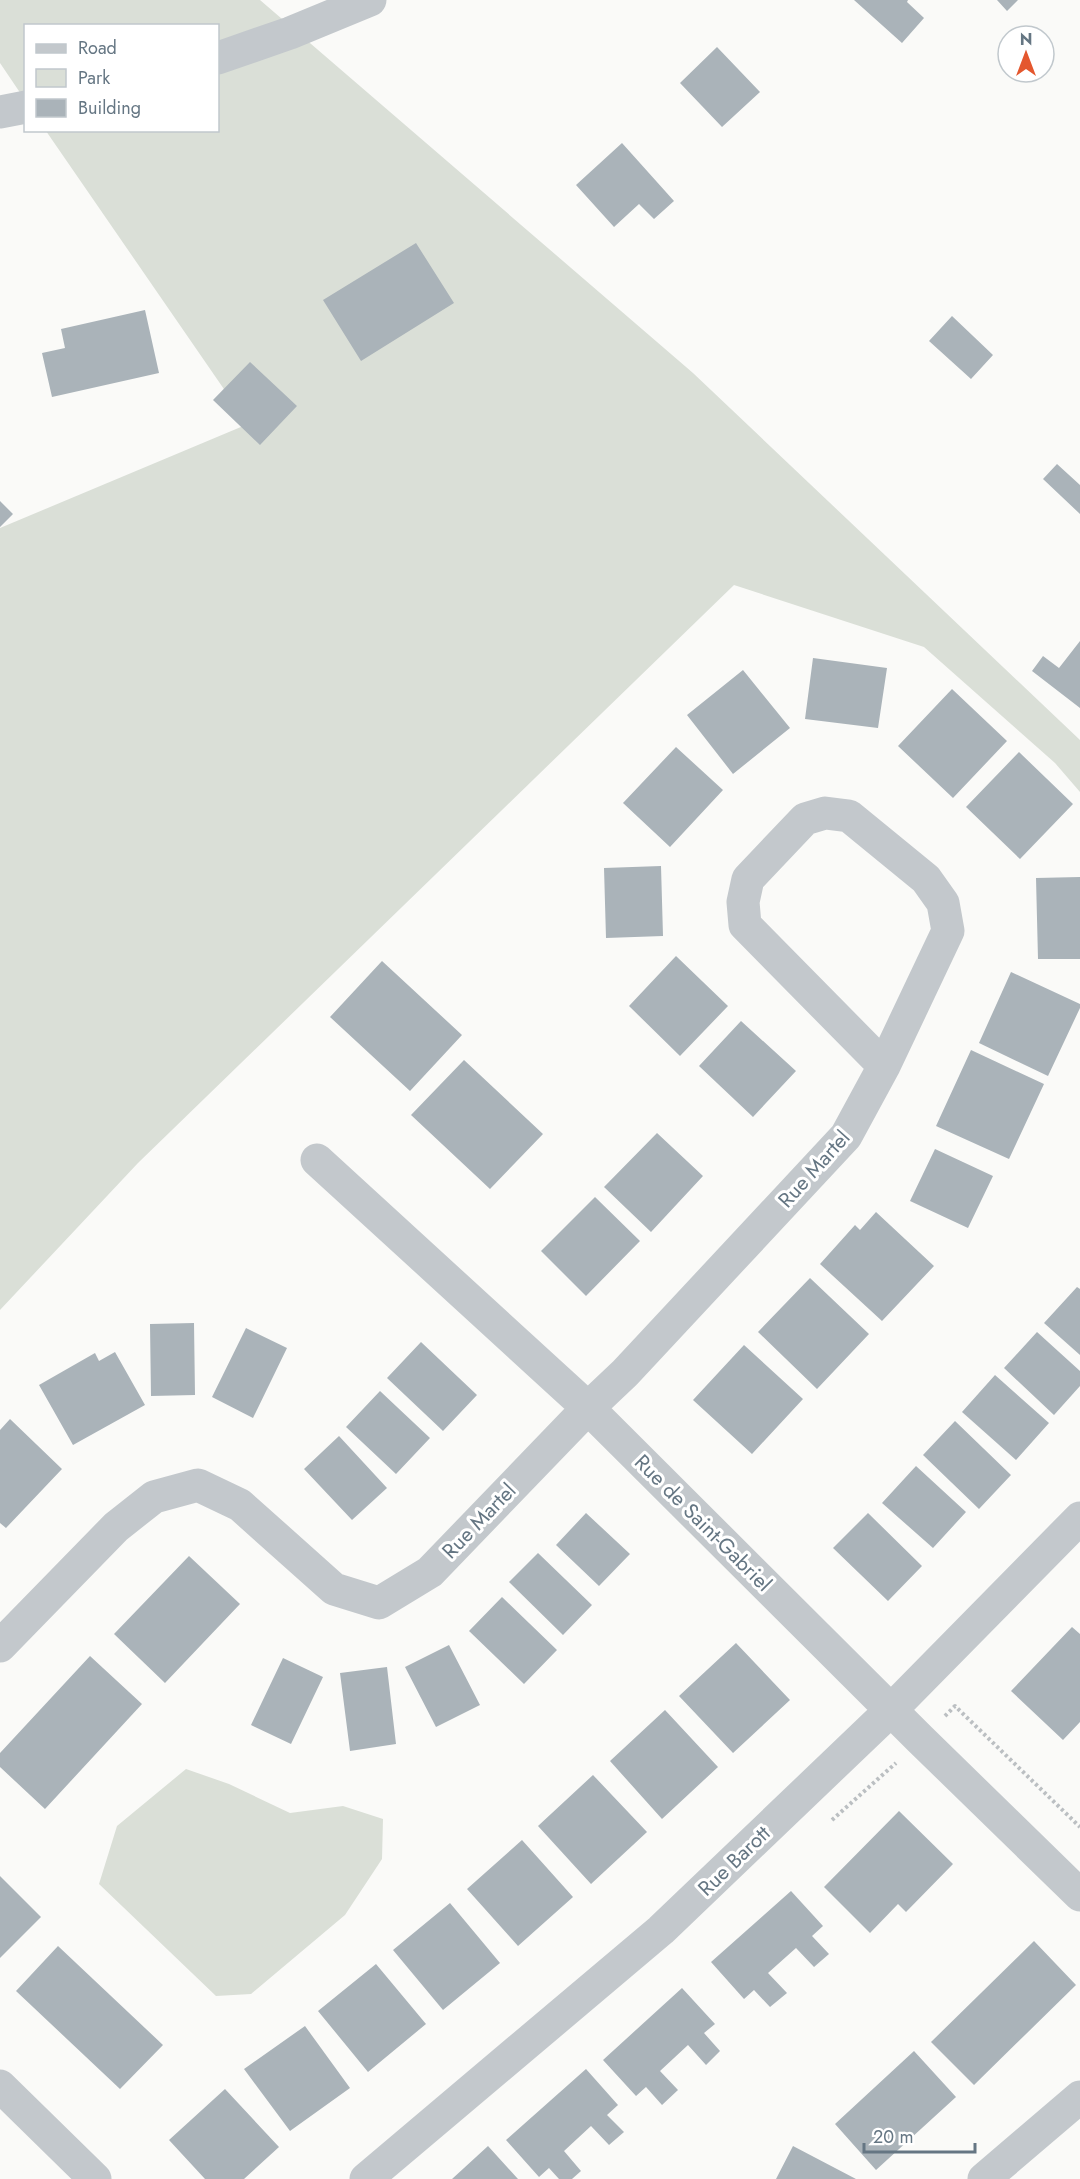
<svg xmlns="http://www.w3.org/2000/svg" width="1080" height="2179" viewBox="0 0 1080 2179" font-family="Jost,sans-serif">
  <rect width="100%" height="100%" fill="#fafaf8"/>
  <path fill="#dadfd7" d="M0,0H260L693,373L1080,740V792L1055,763L924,647L734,585L138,1163L0,1310V528L248,424L46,131L218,130V26H26L25,100L0,63Z
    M186,1769L229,1784L290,1813L343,1806L383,1819L382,1859L345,1915L251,1994L216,1996L99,1884L117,1826Z"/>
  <path fill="#aab3b9" d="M854,0H908L907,2L924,18L902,43Z
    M997,0H1018L1007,11Z
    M717,47L760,92L722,127L680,83Z
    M622,143L674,201L654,219L639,204L614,227L576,185Z
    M416,243L454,303L361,361L323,300Z
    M145,310L159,373L52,397L42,353L65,348L61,329Z
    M952,316L993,355L971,379L929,341Z
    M250,362L297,406L260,445L213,400Z
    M1057,464L1080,485V514L1043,479Z
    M0,501L13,514L0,527Z
    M1080,641V708L1032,671L1043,656L1059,668Z
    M813,658L887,668L878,728L805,719Z
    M743,670L790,728L733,774L687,715Z
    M952,689L1007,741L953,798L898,746Z
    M676,747L723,790L670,847L623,803Z
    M1019,752L1073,804L1020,859L966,807Z
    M661,866L663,936L606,938L604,868Z
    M1080,877V959H1038L1036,878Z
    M676,956L728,1006L680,1056L629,1006Z
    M382,961L462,1035L410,1091L330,1017Z
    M1011,972L1080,1004V1008L1048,1076L979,1043Z
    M741,1021L796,1071L753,1117L699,1066Z
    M971,1050L1044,1084L1009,1159L936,1126Z
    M464,1060L543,1134L490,1189L411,1115Z
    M657,1133L703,1176L651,1232L604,1187Z
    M935,1149L993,1176L968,1228L910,1201Z
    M595,1197L640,1241L586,1296L541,1251Z
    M876,1212L934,1266L882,1321L820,1264L855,1225L860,1230Z
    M810,1278L869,1334L817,1389L758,1332Z
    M1077,1287L1080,1289V1355L1044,1323Z
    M194,1323L195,1395L151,1396L150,1324Z
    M246,1328L287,1348L253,1418L212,1397Z
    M1037,1332L1080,1371V1386L1054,1415L1004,1368Z
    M421,1342L477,1395L443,1431L387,1378Z
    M744,1345L803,1399L752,1454L693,1400Z
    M115,1352L145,1405L73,1445L39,1385L95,1353L99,1361Z
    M995,1375L1049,1423L1016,1460L962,1412Z
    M380,1391L430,1438L396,1474L346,1427Z
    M10,1419L62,1469L6,1528L0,1523V1430Z
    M955,1421L1011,1475L979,1509L923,1455Z
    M339,1436L387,1488L352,1520L304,1469Z
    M916,1466L966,1512L933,1548L882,1503Z
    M586,1513L630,1554L599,1586L556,1545Z
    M868,1513L922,1566L888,1601L833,1548Z
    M538,1553L592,1605L563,1635L509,1582Z
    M189,1556L240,1604L165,1683L114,1634Z
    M502,1597L557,1650L524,1684L469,1631Z
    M1072,1627L1080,1634V1722L1063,1740L1011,1691Z
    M736,1643L790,1700L733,1753L679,1696Z
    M449,1645L480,1705L436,1727L405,1667Z
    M90,1656L142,1704L45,1809L0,1767V1753Z
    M283,1658L323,1677L291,1744L251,1725Z
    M387,1667L396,1744L350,1751L340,1673Z
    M665,1710L718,1767L662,1819L610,1761Z
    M593,1775L647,1832L591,1884L538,1826Z
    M899,1811L953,1864L906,1912L898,1904L870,1933L824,1887Z
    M522,1840L573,1897L518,1946L467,1889Z
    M0,1876L41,1917L0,1958Z
    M791,1891L823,1926L812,1936L829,1954L814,1967L796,1948L768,1973L787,1993L770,2007L754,1990L744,1999L711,1962Z
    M450,1903L500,1963L443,2010L393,1950Z
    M1034,1941L1076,1985L974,2085L931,2042Z
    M58,1946L163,2045L120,2089L16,1991Z
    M376,1964L426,2024L368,2072L318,2011Z
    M682,1988L715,2024L704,2033L720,2051L706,2065L688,2045L660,2071L678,2090L662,2105L646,2087L636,2096L603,2060Z
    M305,2026L350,2088L290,2131L244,2069Z
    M914,2051L956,2097L876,2170L835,2124Z
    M586,2069L618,2105L607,2115L624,2132L609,2145L591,2126L564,2151L581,2171L572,2179H559L549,2168L539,2177L506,2140Z
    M225,2089L279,2147L244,2179H205L169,2140Z
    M488,2146L518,2179H452Z
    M793,2146L856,2179H776Z"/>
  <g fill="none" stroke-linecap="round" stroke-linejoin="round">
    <path stroke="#bbbfc2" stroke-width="4" stroke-dasharray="3 3" stroke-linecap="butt" d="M945,1716L955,1706L1080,1827
      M832,1820L896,1763"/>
    <path stroke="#c3c8cc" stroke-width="33" d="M218,58L290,33L370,0
      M0,112L26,107
      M317,1160L588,1408L920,1739L1080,1895
      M0,1646L116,1527L154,1497L198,1485L240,1505L334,1589L379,1603L430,1572L588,1408L625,1373L846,1136L884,1066L948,931L943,903L926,879L849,816L825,813L805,819L748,879L743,902L745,925L884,1066
      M0,2086L95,2179
      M366,2179L661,1930L891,1710L1080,1518
      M984,2179L1080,2097"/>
  </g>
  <g text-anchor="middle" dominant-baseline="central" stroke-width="6" stroke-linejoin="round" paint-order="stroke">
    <g font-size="21" fill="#657683" stroke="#fff">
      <text transform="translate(814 1169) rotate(-48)">Rue Martel</text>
      <text transform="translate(479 1521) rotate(-46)">Rue Martel</text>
      <text transform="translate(703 1523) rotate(45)">Rue de Saint-Gabriel</text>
      <text transform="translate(734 1861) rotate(-44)">Rue Barott</text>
    </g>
  </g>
  <rect x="24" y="24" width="195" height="108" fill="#ffffff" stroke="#c1c8cd" stroke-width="1.5"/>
  <rect x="36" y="44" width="30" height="9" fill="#c3c8cc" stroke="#c1c8cd" stroke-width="1.5"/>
  <text x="78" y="54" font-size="18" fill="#657683">Road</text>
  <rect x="36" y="69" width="30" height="18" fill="#dadfd7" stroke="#c1c8cd" stroke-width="1.5"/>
  <text x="78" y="84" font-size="18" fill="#657683">Park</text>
  <rect x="36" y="99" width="30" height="18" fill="#aab3b9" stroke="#c1c8cd" stroke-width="1.5"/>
  <text x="78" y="114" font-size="18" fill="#657683">Building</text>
  <g transform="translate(1026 54)"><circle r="28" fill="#ffffff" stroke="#c1c8cd" stroke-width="1.5"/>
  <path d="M0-4.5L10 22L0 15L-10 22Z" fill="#e4572e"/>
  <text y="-9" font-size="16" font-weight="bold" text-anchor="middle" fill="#657683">N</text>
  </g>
  <path d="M864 2143v9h111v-9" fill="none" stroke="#657683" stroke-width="3"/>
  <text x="873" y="2143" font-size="18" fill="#657683" stroke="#ffffff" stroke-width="4.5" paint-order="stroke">20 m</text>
</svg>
